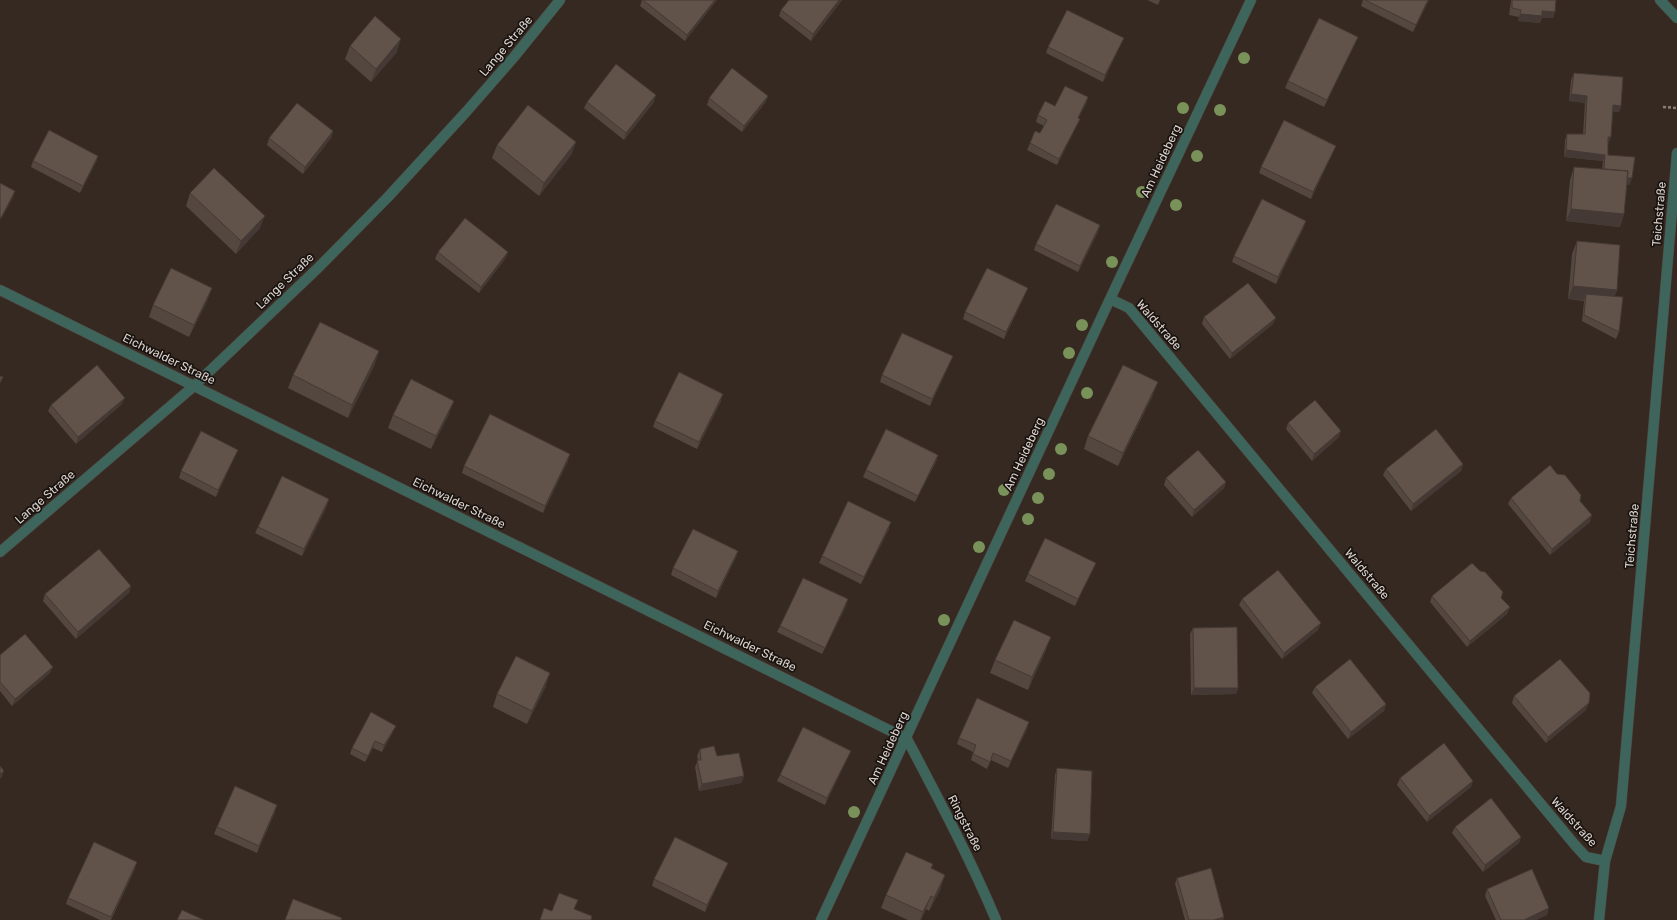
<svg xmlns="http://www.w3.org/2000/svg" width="1677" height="920" viewBox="0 0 1677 920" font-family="Rubik,sans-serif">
  <rect width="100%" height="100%" fill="#362921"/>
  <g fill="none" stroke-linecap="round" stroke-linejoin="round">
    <defs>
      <path id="minor" d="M1660,0L1677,18
        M0,290L907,739
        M1110,299L1129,308L1575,845L1586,857L1605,861
        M0,552L194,386L318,268L388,197L466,112L514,57L560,0
        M907,739C938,798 970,858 996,920
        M821,920L1110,299L1251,0
        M1599,920L1605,861L1621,806L1677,153"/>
    </defs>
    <use href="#minor" stroke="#51443d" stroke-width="11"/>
    <path stroke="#8a7f78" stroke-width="2.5" stroke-dasharray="3 2" stroke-linecap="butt" d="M1663,107L1677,108"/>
    <use href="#minor" stroke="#3d655b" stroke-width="10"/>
  </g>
  <g fill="#79925a">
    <circle cx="1244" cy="58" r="6"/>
    <circle cx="1183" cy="108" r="6"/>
    <circle cx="1220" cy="110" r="6"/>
    <circle cx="1197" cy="156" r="6"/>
    <circle cx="1142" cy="192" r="6"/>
    <circle cx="1176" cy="205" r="6"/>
    <circle cx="1112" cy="262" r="6"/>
    <circle cx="1082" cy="325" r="6"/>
    <circle cx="1069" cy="353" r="6"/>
    <circle cx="1087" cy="393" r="6"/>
    <circle cx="1061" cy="449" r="6"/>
    <circle cx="1049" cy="474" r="6"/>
    <circle cx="1004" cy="490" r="6"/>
    <circle cx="1038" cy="498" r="6"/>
    <circle cx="1028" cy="519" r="6"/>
    <circle cx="979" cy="547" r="6"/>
    <circle cx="944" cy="620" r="6"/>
    <circle cx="854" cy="812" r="6"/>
  </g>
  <path fill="#534740" d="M642,0H717L685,41L640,6Z
    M842,0L811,41L779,16L781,10Z
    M1147,0H1160L1158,5Z
    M1363,0H1429L1413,32L1361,6Z
    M1511,0H1556L1553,18H1542L1540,23L1518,21L1519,17L1509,15Z
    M1358,37L1355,44L1324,107L1285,88L1288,81Z
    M1121,44L1103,82L1046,53L1048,47Z
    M350,46L397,52L371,82L345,59Z
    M1574,73L1621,106L1619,112H1613L1611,137L1608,144V143V155L1630,185L1627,184L1624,214L1620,227L1566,221L1570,180L1574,167L1602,169L1603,161L1564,157L1565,140L1567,134H1583L1585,103L1569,101L1571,80Z
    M768,96L765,103L742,132L707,105L709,98Z
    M1088,97L1086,104L1078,118L1080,119L1057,165L1027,150L1030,143L1040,133L1044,126L1036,122L1038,115L1055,106Z
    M587,102H654L624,140L584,108Z
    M333,131L331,138L303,174L267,145L269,138Z
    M576,142L571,155L539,196L492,158L497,145Z
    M1336,146L1333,152L1311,199L1259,173L1261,167Z
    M98,156L96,162L80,193L31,167L33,161Z
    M190,193L260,228L236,254L186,206Z
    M1304,227L1276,284L1232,262L1234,256Z
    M1098,232L1078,272L1034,250L1036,244Z
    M1577,241L1617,290L1614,297L1619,332L1616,339L1582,321L1584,301L1568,299L1572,254Z
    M438,252H508L505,259L479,293L435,259Z
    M212,288L207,301L189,337L149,317L153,305Z
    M1025,295L1004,339L963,319L965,312Z
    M1204,317L1273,324L1230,359L1202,324Z
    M953,356L950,363L930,406L880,382L882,375Z
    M375,364L348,418L288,388L293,375Z
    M1153,395L1118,466L1084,449L1088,436Z
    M721,401L697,449L653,427L655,421Z
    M122,404L76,444L48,411L51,405Z
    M449,414L431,449L388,428L393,415Z
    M1288,423L1339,437L1312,461L1286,429Z
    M238,450L235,456L216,497L179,478L181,471Z
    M938,455L936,462L915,502L863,477L866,470Z
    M568,461L543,513L462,473L464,466Z
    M1463,464L1461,471L1411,511L1383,475L1386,469Z
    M1166,478L1226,482L1224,488L1192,517L1164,485Z
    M1511,498L1580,501L1590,522L1550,555L1508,504Z
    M327,506L302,556L255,533L258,527Z
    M889,529L861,584L819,563L822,556Z
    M738,551L736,557L716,598L671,575L673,568Z
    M1093,569L1075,606L1025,581L1028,574Z
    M131,586L129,593L76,639L43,601L45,594Z
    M1432,596L1501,598L1510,607L1507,614L1467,647L1430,602Z
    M1242,599L1318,630L1282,659L1239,605Z
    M846,606L822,654L777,632L780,626Z
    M1193,628L1238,688L1236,694L1191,695L1190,634Z
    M1046,650L1028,690L990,673L995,660Z
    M0,655L50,673L12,706L0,691Z
    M546,686L527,724L493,707L497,694Z
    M1315,687L1386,704L1384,711L1348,739L1312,693Z
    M1514,696L1586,710L1546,743L1512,703Z
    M1029,722L1027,729L1008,768L991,760L987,769L971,760L973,752L957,744L959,738Z
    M393,732L382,752L373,748L365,762L350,754L352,748Z
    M700,749L717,756L744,776L741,783L699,791L695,767L698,760L697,756Z
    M848,757L825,805L777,781L780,775Z
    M1057,768L1090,834L1087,841L1051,839L1055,775Z
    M1400,778L1471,787L1427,822L1397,785Z
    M275,812L257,853L214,834L217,827Z
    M1455,827L1521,837L1519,843L1483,872L1452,833Z
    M728,863L725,869L705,912L652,886L654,879Z
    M135,869L111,920H100L66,904L68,898Z
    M932,869L941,888L929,911L926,909L921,920H908L881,908L886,895Z
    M1177,878L1224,917L1223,920H1185L1175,884Z
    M1487,889L1547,915L1536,920H1496L1485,896Z"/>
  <path fill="#443934" d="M715,0H717L685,41L687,35Z
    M839,0H842L811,41L813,34Z
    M1428,0H1429L1413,32L1416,25Z
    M1542,11L1555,12L1553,18H1542L1540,23L1518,21L1520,14Z
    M1358,37L1355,44L1324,107L1327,100Z
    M1124,38L1121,44L1103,82L1105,75Z
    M401,39L397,52L371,82L376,69Z
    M1571,94L1587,96L1585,103L1569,101Z
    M656,95L654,102L624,140L626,133Z
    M768,96L765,103L742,132L744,126Z
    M1088,97L1086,104L1075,124L1078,118Z
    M1613,105L1621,106L1619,112H1611Z
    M1080,119L1057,165L1059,159Z
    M333,131L331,138L303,174L305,167Z
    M1608,137H1611L1608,144L1605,143Z
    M576,142L571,155L539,196L544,183Z
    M1336,146L1333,152L1311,199L1313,192Z
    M1566,150L1605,155L1603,161L1564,157Z
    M98,156L96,162L80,193L83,186Z
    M1604,176L1632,178L1630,185L1601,183Z
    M15,191L13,198L0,221L1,218Z
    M1571,209L1624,214L1620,227L1566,221Z
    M265,216L260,228L236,254L241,241Z
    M1306,221L1304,227L1276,284L1278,277Z
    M1100,225L1098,232L1078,272L1080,266Z
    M508,252L505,259L479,293L481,287Z
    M1573,286L1617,290L1612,303L1586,294L1584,300L1568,299Z
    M212,288L207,301L189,337L194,325Z
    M1028,288L1025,295L1004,339L1006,332Z
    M1276,318L1273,324L1230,359L1232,353Z
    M379,351L375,364L348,418L352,405Z
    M953,356L950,363L930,406L932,399Z
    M1158,382L1153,395L1118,466L1123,453Z
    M723,394L721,401L697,449L699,442Z
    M125,398L122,404L76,444L78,437Z
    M454,401L449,414L431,449L436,436Z
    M1341,431L1339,437L1312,461L1314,454Z
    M238,450L235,456L216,497L218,490Z
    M570,454L568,461L543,513L545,506Z
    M938,455L936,462L915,502L918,496Z
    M1463,464L1461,471L1411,511L1413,504Z
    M1226,482L1224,488L1192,517L1194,510Z
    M329,499L327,506L302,556L304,549Z
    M1592,515L1590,522L1550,555L1552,549Z
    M891,522L889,529L861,584L864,577Z
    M738,551L736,557L716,598L718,591Z
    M131,586L129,593L76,639L78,632Z
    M848,599L846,606L822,654L825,648Z
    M1510,607L1507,614L1467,647L1470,641Z
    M1321,623L1318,630L1282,659L1284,653Z
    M1051,637L1046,650L1028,690L1032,677Z
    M53,667L50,673L12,706L15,699Z
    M550,673L546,686L527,724L532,711Z
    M1194,688H1238L1236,694L1191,695Z
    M1589,703L1586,710L1546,743L1548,737Z
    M1386,704L1384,711L1348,739L1351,732Z
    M1029,722L1027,729L1008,768L1011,761Z
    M396,726L393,732L382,752L384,745Z
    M375,741L373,748L365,762L368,756Z
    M851,751L848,757L825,805L827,798Z
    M4,771L2,777L0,779V774Z
    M744,776L741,783L699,791L702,784Z
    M1473,781L1471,787L1427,822L1429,816Z
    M277,805L275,812L257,853L259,846Z
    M1053,832L1090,834L1087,841L1051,839Z
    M1521,837L1519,843L1483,872L1485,865Z
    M137,862L135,869L110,920L111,917Z
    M728,863L725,869L705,912L707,905Z
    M945,875L941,888L929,911L934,898Z
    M931,896L926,909L921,920H920L923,912Z
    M1549,908L1547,915L1536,920H1524Z
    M1224,917L1223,920H1214Z"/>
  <path fill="#61524a" stroke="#443934" d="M643,0H715L687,35Z
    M789,0H839L813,34L781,10Z
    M1365,0H1428L1416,25Z
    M1512,0H1556L1555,12L1542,11V16L1520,14L1521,10L1512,8Z
    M1067,10L1124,38L1105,75L1048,47Z
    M375,16L401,39L376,69L350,46Z
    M1319,18L1358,37L1327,100L1288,81Z
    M616,64L656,95L626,133L587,102Z
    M732,68L768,96L744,126L709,98Z
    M1574,73L1623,77L1621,106L1613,105L1611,137H1608V155L1635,157L1632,178H1627L1628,171L1604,169L1605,155L1566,150L1567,134H1585L1587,96L1571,94Z
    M1065,86L1088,97L1078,118L1080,119L1059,159L1030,143L1035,131L1040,133L1047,120L1038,115L1045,101L1055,106Z
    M297,103L333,131L305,167L269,138Z
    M528,105L576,142L544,183L497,145Z
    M1284,120L1336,146L1313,192L1261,167Z
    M49,130L98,156L83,186L33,161Z
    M1574,167L1628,171L1624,214L1571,209Z
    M214,168L265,216L241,241L190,193Z
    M0,183L15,191L1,218L0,217Z
    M1262,199L1306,221L1278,277L1234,256Z
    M1056,204L1100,225L1080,266L1036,244Z
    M465,218L508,252L481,287L438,252Z
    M1577,241L1620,245L1617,290L1573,286Z
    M171,268L212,288L194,325L153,305Z
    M987,268L1028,288L1006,332L965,312Z
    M1248,283L1276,318L1232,353L1204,317Z
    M1586,294L1623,297L1619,332L1584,315Z
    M320,322L379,351L352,405L293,375Z
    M902,333L953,356L932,399L882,375Z
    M97,365L125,398L78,437L51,405Z
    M1123,365L1158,382L1123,453L1088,436Z
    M679,372L723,394L699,442L655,421Z
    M0,376L3,377L0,383Z
    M411,379L454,401L436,436L393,415Z
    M1315,400L1341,431L1314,454L1288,423Z
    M490,414L570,454L545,506L464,466Z
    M886,429L938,455L918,496L866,470Z
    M1436,429L1463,464L1413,504L1386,469Z
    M201,431L238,450L218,490L181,471Z
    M1198,450L1226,482L1194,510L1166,478Z
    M1550,465L1557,474L1565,475L1581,495L1580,501L1592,515L1552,549L1511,498Z
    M282,476L329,499L304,549L258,527Z
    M848,501L891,522L864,577L822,556Z
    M693,529L738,551L718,591L673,568Z
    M1045,538L1096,563L1078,599L1028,574Z
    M99,549L131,586L78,632L45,594Z
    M1472,563L1480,571L1485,572L1503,592L1501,598L1510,607L1470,641L1432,596Z
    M1278,570L1321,623L1284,653L1242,599Z
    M803,578L848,599L825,648L780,626Z
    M1014,620L1051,637L1032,677L995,660Z
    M1237,627L1238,688H1194L1193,628Z
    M25,634L53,667L15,699L0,682V655Z
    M516,656L550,673L532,711L497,694Z
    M1350,659L1386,704L1351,732L1315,687Z
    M1560,659L1590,693L1589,703L1548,737L1514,696Z
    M977,698L1029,722L1011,761L993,753L990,762L973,754L976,745L959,738Z
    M371,712L396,726L384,745L375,741L368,756L352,748Z
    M803,727L851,751L827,798L780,775Z
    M1444,743L1473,781L1429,816L1400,778Z
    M714,746L717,756L739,753L744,776L702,784L697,760H701L700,749Z
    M0,766L4,771L0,774Z
    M1057,768L1092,771L1090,834L1053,832Z
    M235,786L277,805L259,846L217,827Z
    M1491,798L1521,837L1485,865L1455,827Z
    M675,837L728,863L707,905L654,879Z
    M94,842L137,862L111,917L68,898Z
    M906,852L933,864L931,868L945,875L934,898L931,896L923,912L886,895Z
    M1211,868L1224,917L1214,920H1189L1177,878Z
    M1532,869L1549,908L1524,920H1501L1487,889Z
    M559,893L578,900L574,909L592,916L591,920H540L544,908L552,911Z
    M293,899L342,918L341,920H285Z
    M182,910L204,920H177Z"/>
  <g text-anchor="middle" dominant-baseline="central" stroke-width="3.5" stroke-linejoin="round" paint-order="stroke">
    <g font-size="12" fill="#dcd3ce" stroke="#191310">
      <text transform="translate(506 46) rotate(-50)">Lange Straße</text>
      <text transform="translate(1161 161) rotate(-65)">Am Heideberg</text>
      <text transform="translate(1659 214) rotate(-85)">Teichstraße</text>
      <text transform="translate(285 281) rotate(-44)">Lange Straße</text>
      <text transform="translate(1159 325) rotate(49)">Waldstraße</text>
      <text transform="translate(169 359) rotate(26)">Eichwalder Straße</text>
      <text transform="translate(1024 454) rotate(-65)">Am Heideberg</text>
      <text transform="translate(45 497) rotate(-41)">Lange Straße</text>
      <text transform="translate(459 503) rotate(26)">Eichwalder Straße</text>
      <text transform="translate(1632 536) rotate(-85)">Teichstraße</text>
      <text transform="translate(1367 574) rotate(50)">Waldstraße</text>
      <text transform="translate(750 646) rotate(26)">Eichwalder Straße</text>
      <text transform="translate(888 748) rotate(-65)">Am Heideberg</text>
      <text transform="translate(1574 822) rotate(48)">Waldstraße</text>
      <text transform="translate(965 823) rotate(63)">Ringstraße</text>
    </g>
  </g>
</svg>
